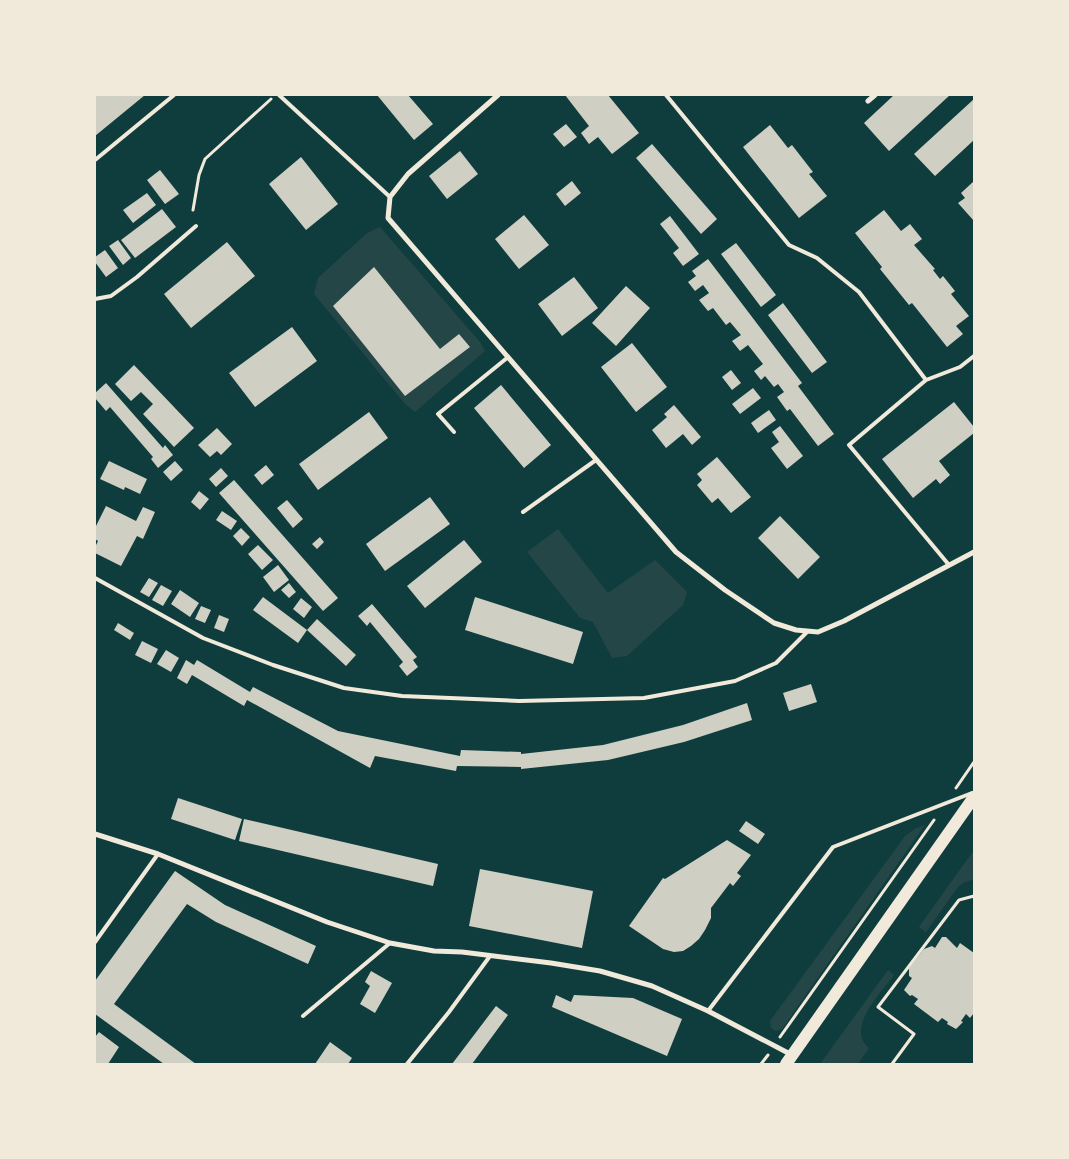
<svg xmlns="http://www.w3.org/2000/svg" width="1069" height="1159" viewBox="0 0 1069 1159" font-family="Rubik,sans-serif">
  <rect width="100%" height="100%" fill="#0f3d3e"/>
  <path fill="#244646" d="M380,227L480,342L485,351L415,412L405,404L314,294L318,278L367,233Z
    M558,529L608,593L655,560L687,592L683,605L627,656L612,658L593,622L580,618L527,552Z
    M925,825L782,1029L775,1031L771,1028L770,1021L905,836L916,828Z
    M974,850V879L963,883L958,887L926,932L919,927Z
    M888,970L894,975C881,993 845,1028 869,1048L858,1064H820Z"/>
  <path fill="#cfcfc3" d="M95,95H145L95,136Z
    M377,95H408L433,124L414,140Z
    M565,95H608L639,133L612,154L598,137L589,144L581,133L589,126Z
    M894,95H950L889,151L864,123Z
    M974,99V140L935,176L914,154Z
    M566,124L577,137L564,147L553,134Z
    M770,125L788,148L792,145L813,172L809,174L827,196L799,218L743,147Z
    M652,144L717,219L701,234L636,158Z
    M460,151L478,174L447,199L429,176Z
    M301,157L338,204L306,230L269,184Z
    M160,170L179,194L165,204L147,180Z
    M572,181L581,193L565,206L556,194Z
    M974,181V221L958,203L965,198L961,193Z
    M147,193L156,205L133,223L123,210Z
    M162,209L176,227L135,258L121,240Z
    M884,210L901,231L910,224L922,239L914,245L935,269L933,270L940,279L943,276L955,291L951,294L969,316L956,326L963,334L947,347L912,303L909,305L880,269L882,267L855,233Z
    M524,215L549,245L519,269L495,239Z
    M670,216L699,254L683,266L673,253L679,248L660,224Z
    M118,240L131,258L123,265L109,246Z
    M227,242L255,276L191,328L164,294Z
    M736,243L776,295L761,307L721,254Z
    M105,250L118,268L106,277L95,262V257Z
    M708,259L802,383L798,386L834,434L818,446L790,409L787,411L777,397L784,392L778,384L774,387L765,376L761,380L754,371L763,364L748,345L740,351L732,341L741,335L730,322L726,325L713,308L708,311L699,300L709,293L703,285L695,291L688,282L696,276L692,271Z
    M374,267L440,349L459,334L470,347L405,396L333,306Z
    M574,277L598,308L562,336L538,304Z
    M626,286L650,308L616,346L592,323Z
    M783,303L827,362L812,373L768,315Z
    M292,327L317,361L255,407L229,373Z
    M632,343L667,387L636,412L601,367Z
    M134,365L194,428L174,447L143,414L153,404L141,392L131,401L115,384Z
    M731,370L741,383L732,390L722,377Z
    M106,383L163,448L165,445L173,455L158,468L151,459L153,457L110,407L106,411L95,398V393Z
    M501,385L551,445L524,468L474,408Z
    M753,388L761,398L740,414L732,404Z
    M954,402L974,427V433L939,461L950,475L940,484L936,479L913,498L882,459Z
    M674,405L701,437L692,445L683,434L666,448L652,430L667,417L664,414Z
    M769,410L776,420L758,433L751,423Z
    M369,412L388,438L318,490L299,464Z
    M780,426L803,456L787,469L771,448L779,442L772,432Z
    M217,428L232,444L221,455L217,451L210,457L198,445Z
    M717,457L751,497L731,513L718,498L712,503L697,485L702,480L697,474Z
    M109,461L147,479L140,494L125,487L124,490L100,479Z
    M175,461L183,470L171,481L163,472Z
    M266,465L274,475L262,485L254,475Z
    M221,468L228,476L216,487L209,479Z
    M234,480L338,598L323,611L219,493Z
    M199,491L209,499L200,510L191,502Z
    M430,497L450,524L385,571L366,544Z
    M287,500L303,519L293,528L277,508Z
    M106,506L136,521L143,507L155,512L143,539L137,536L121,566L95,553V547L98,541L95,539V528Z
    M222,511L237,521L231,530L216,520Z
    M780,516L820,557L798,579L758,538Z
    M241,528L250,537L242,546L233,536Z
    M320,537L324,542L317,549L312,544Z
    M464,540L482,562L425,608L407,586Z
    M258,545L273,560L262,570L248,554Z
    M278,565L289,580L274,592L263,577Z
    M149,578L158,583L149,597L140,592Z
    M289,583L296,592L289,598L281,590Z
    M161,585L172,591L163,606L152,600Z
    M180,590L199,603L190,617L171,604Z
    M263,597L307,630L317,619L356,655L346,666L307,630L298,643L253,610Z
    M475,597L583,632L573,664L465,630Z
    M301,598L312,607L304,618L293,609Z
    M372,604L417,657L413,660L418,667L407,676L399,666L403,662L370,622L367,626L358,616Z
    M201,606L211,610L205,623L195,619Z
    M219,615L229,619L224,632L214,628Z
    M118,623L134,633L130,640L114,630Z
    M142,641L158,649L151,663L135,655Z
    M166,650L179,658L171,672L157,664Z
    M186,660L194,665L197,660L250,692L253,687L338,731L460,756L461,750L521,752V754L603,745L683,725L747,703L752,720L684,742L608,760L521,769V767L457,766L456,771L375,756L370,768L247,700L244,706L192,675L187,684L177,678Z
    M811,684L817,702L789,711L783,693Z
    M178,798L242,819L235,840L171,819Z
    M244,819L438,864L433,886L239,841Z
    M746,821L765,834L758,844L739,831Z
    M727,840L751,855L737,873L741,876L733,886L730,883L711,908V918L705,930L699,939L691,946L683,951L674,952L663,949L629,926L663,878L665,879Z
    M480,869L593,891L582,948L469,926Z
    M175,871L225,905L316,946L308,964L216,922L187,904L114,1004L196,1064H164L95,1014V981Z
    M942,937H946L957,948L960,943L974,953V1013L970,1018L966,1014L961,1021L963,1022L956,1029L947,1024L948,1022L942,1018L938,1022L914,1004L918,999L912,995L910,996L904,990L912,978L909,976V968L924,949L932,946L935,948Z
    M371,971L392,983L375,1013L360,1004L370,986L365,982Z
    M556,995L571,1002L574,995L633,998L682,1019L667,1056L552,1007Z
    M496,1006L508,1015L472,1064H452Z
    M99,1032L119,1047L108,1064H95V1037Z
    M330,1042L352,1058L348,1064H315Z"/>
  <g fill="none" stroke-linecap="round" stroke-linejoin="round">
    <path stroke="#f1e9da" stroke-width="3" d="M193,210L199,175L205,159L271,99
      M956,788L974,762
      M780,1037L934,820
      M761,1064L768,1055
      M892,1064L914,1034L878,1007L959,900L974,896"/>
    <path stroke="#f1e9da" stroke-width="4" d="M279,95L390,197
      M666,95L789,245L817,258L859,292L926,380
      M95,160L174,95
      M95,299L111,296L137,277L196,226
      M454,432L438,414L507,358
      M523,512L596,460
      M949,565L849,445L926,380L960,367L974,356
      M95,578L203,638L273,665L344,688L402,696L519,701L644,698L735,681L776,663L808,631
      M95,942L158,854
      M708,1011L833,847L972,793
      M303,1016L390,943
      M407,1064L449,1012L490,956"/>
    <path stroke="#f1e9da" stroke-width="5" d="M498,95L408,174L390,197L388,218L676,552L725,590L774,623L796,630L818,632L844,621L974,552
      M868,101L875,95
      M95,834L158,854L327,922L390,943L434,951L462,952L551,963L600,971L652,986L708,1011L792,1055"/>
    <path stroke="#f1e9da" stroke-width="12" d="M786,1064L974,797"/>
  </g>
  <rect width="1069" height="1159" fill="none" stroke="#f1e9da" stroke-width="192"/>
</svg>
